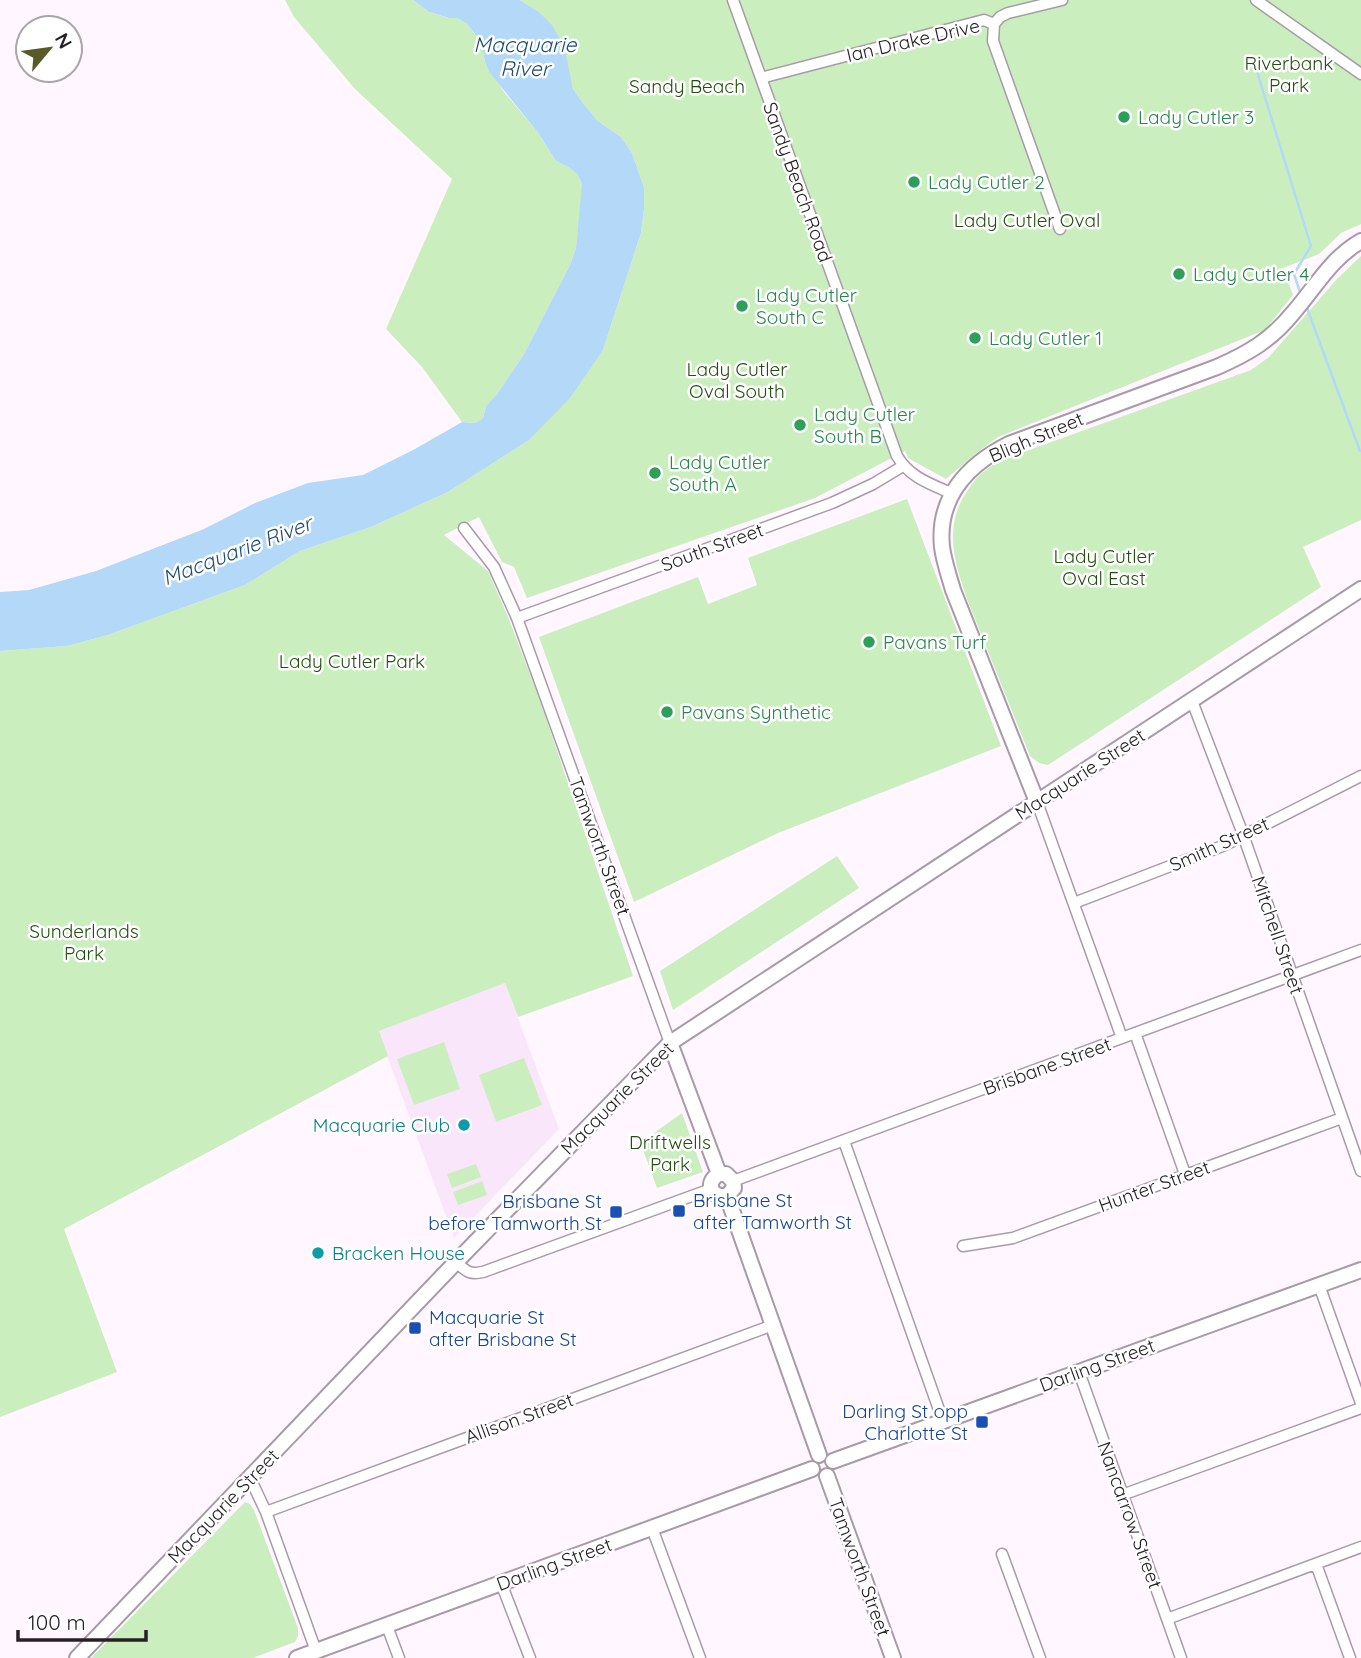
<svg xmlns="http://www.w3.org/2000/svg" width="1361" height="1658" viewBox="0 0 1361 1658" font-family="Quicksand,sans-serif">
  <rect width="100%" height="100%" fill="#fff6ff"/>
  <path fill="#fae6fa" d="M505,983L559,1129L454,1238L378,1031Z"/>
  <path fill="#cbeebf" d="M285,0H413L429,12L448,18H457L467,24L478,38L482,46L485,62L504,92L539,134L556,161L568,167L577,174L582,184V193L576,248L570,265L524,354L497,394L486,406L483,418L475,423L462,422L422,367L386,329L452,179L355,89L294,17Z
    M520,0H1361V224L1341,233L1319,254L1283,268L1293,295L1265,330L998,437L975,454L946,479L908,458L905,451L815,498L527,598L514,567L502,562L479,517L444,535L488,571L508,617L540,700L633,976L518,1017L505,983L379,1031L388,1056L64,1229L117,1372L0,1417V651L67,646L108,635L245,585L300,551L371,527L448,492L529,440L603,350L641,233L644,209V187L632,153L621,137L598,121L582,102L573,89L569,73L539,12Z
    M1361,256V520L1303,547L1321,587L1048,765L1039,763L1030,756L967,599C955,563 944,531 964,496C969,488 974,480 981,474C986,469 993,465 999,461L1251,370L1269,357L1337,279Z
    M907,499L1001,746L778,833L634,902L539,637L698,577L708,604L757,585L748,558Z
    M837,856L859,888L673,1010L660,971Z
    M444,1042L460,1089L414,1105L397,1059Z
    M524,1058L542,1105L496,1122L479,1075Z
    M682,1113L703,1172L657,1188L642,1147L658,1130Z
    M476,1164L481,1177L452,1188L447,1174Z
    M482,1181L487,1195L458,1205L453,1192Z
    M245,1502L250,1504L254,1510L298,1628V1636L295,1642L253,1658H91Z"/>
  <path fill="#b4d9f8" d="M413,0H520L539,12L552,25L561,41L566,55L573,89L582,102L598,121L621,137L632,153L644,187V209L641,233L603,350L570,398L529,440L448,492L371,527L300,551L245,585L108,635L67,646L0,651V592L29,590L96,571L204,529L255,503L308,483L363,475L415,449L462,422L475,423L483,418L486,406L497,394L524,354L570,265L576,248L582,184L577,174L568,167L556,161L539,134L490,73L485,62L482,46L478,38L467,24L457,18H449L429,12Z"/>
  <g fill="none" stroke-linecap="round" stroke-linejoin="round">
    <path stroke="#b4d9f8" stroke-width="2.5" d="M1255,65L1311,246L1294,274L1300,292
      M1307,308L1360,451"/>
    <defs>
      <path id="street" d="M733,0L897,456C910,478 931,484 953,494
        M1256,0L1361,74
        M994,24L993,41L1060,229
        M761,78L984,20L994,24L1000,17L1008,13L1062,0
        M464,528L494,567L517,618L670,1043
        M517,618L832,503L873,484L903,466
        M1192,701L1241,829L1361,1171
        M1037,802L1122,1038
        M1074,903L1225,845L1361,776
        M1135,1033L1185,1174
        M844,1141L943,1421
        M733,1181L1361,950
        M963,1246L1013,1238L1342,1118
        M456,1262C466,1271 469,1275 483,1272L711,1189
        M1319,1285L1361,1403
        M1079,1372L1181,1658
        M250,1478L266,1512L316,1651
        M1122,1495L1361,1408
        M266,1512L773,1325
        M652,1528L700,1658
        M1002,1554L1040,1658
        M1316,1564L1350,1658
        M501,1583L530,1658
        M1167,1619L1361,1547
        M387,1626L399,1658"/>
      <path id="secondary" d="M1037,802L953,590C949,576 944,562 942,547C937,498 967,465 1009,444L1217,367C1249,353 1271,340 1293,313C1315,288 1331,258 1361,241
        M670,1043L719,1174
        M719,1174C705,1182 710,1198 727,1196
        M719,1174H726L733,1181L734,1188L727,1196
        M727,1196L819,1455
        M833,1461L1361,1270
        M827,1476L893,1658
        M77,1658L456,1262L670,1043L1361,589
        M297,1658L812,1469"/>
    </defs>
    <use href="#street" stroke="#a89ba8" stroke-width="13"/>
    <use href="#secondary" stroke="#a89ba8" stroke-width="18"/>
    <use href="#street" stroke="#fff" stroke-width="10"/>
    <use href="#secondary" stroke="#fff" stroke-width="14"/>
  </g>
  <g fill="#2e9e5b" stroke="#fff" stroke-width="2.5">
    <circle cx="1124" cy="117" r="7"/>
    <circle cx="914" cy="182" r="7"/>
    <circle cx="1179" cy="274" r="7"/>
    <circle cx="742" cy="306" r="7"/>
    <circle cx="975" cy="338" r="7"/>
    <circle cx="800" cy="425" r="7"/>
    <circle cx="655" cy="473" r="7"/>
    <circle cx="869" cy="642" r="7"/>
    <circle cx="667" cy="712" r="7"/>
  </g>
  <g fill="#0f9aa8" stroke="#fff" stroke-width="2.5">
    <circle cx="464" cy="1125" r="7"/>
    <circle cx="318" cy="1253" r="7"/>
  </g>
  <g fill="#1a4fb4" stroke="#fff" stroke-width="2.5">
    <rect x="672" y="1204" width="14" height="14" rx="3.5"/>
    <rect x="609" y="1205" width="14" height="14" rx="3.5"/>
    <rect x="408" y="1321" width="14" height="14" rx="3.5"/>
    <rect x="975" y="1415" width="14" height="14" rx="3.5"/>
  </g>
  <g text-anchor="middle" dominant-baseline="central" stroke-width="5" stroke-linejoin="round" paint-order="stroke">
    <g font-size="19" fill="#272126" stroke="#fff">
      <text transform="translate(913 40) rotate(-13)">Ian Drake Drive</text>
      <text transform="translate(798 182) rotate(70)">Sandy Beach Road</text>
      <text transform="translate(1036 437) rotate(-23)">Bligh Street</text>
      <text transform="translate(712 547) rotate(-20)">South Street</text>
      <text transform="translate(1080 774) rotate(-33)">Macquarie Street</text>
      <text transform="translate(1219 844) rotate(-24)">Smith Street</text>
      <text transform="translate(600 846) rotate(70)">Tamworth Street</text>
      <text transform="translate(1278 935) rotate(71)">Mitchell Street</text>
      <text transform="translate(1047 1066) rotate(-20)">Brisbane Street</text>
      <text transform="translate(617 1098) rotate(-45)">Macquarie Street</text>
      <text transform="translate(1154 1186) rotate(-20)">Hunter Street</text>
      <text transform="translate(1097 1365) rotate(-20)">Darling Street</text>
      <text transform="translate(519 1418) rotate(-20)">Allison Street</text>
      <text transform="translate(223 1506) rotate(-46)">Macquarie Street</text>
      <text transform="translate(1130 1515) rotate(70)">Nancarrow Street</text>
      <text transform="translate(554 1564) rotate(-20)">Darling Street</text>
      <text transform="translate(860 1567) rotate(70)">Tamworth Street</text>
    </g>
    <g font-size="19" fill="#244e10" stroke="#fff">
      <text x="1289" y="63">Riverbank<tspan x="1289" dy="22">Park</tspan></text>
      <text x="687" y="86">Sandy Beach</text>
      <text x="1027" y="220">Lady Cutler Oval</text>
      <text x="737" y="369">Lady Cutler<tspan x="737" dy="22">Oval South</tspan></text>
      <text x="1104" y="556">Lady Cutler<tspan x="1104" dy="22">Oval East</tspan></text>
      <text x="352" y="661">Lady Cutler Park</text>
      <text x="84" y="931">Sunderlands<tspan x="84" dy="22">Park</tspan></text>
      <text x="670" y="1142">Driftwells<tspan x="670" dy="22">Park</tspan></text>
    </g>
    <g font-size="19" fill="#27864d" stroke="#fff" text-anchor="start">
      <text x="1138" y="117">Lady Cutler 3</text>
      <text x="928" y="182">Lady Cutler 2</text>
      <text x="1193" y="274">Lady Cutler 4</text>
      <text x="756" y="295">Lady Cutler<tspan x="756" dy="22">South C</tspan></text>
      <text x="989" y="338">Lady Cutler 1</text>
      <text x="814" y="414">Lady Cutler<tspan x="814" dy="22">South B</tspan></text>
      <text x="669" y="462">Lady Cutler<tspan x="669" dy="22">South A</tspan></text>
      <text x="883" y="642">Pavans Turf</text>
      <text x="681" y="712">Pavans Synthetic</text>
    </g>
    <g font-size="19" fill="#0d838f" stroke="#fff" text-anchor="end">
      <text x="450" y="1125">Macquarie Club</text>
      <text x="332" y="1253" text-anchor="start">Bracken House</text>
    </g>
    <g font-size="19" fill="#164399" stroke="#fff" text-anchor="start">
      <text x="693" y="1200">Brisbane St<tspan x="693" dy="22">after Tamworth St</tspan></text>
      <text x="602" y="1201" text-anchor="end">Brisbane St<tspan x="602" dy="22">before Tamworth St</tspan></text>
      <text x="429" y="1317">Macquarie St<tspan x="429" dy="22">after Brisbane St</tspan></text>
      <text x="968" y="1411" text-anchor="end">Darling St opp<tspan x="968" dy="22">Charlotte St</tspan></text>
    </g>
    <g font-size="21" font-style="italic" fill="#1e4c6e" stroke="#fff">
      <text x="525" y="44">Macquarie<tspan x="525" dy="24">River</tspan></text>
      <text transform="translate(237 550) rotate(-21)">Macquarie River</text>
    </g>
  </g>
  <g transform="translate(49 49) rotate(61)"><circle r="33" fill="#ffffff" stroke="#a9a6a8" stroke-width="2"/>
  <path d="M0-5L12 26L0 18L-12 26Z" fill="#585a27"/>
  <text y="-10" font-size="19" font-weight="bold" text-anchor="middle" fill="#272126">N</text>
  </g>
  <path d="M18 1630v10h128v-10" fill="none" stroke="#272126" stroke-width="3.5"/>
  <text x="28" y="1630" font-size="21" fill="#272126" stroke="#ffffff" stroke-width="5" paint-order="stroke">100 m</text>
</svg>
